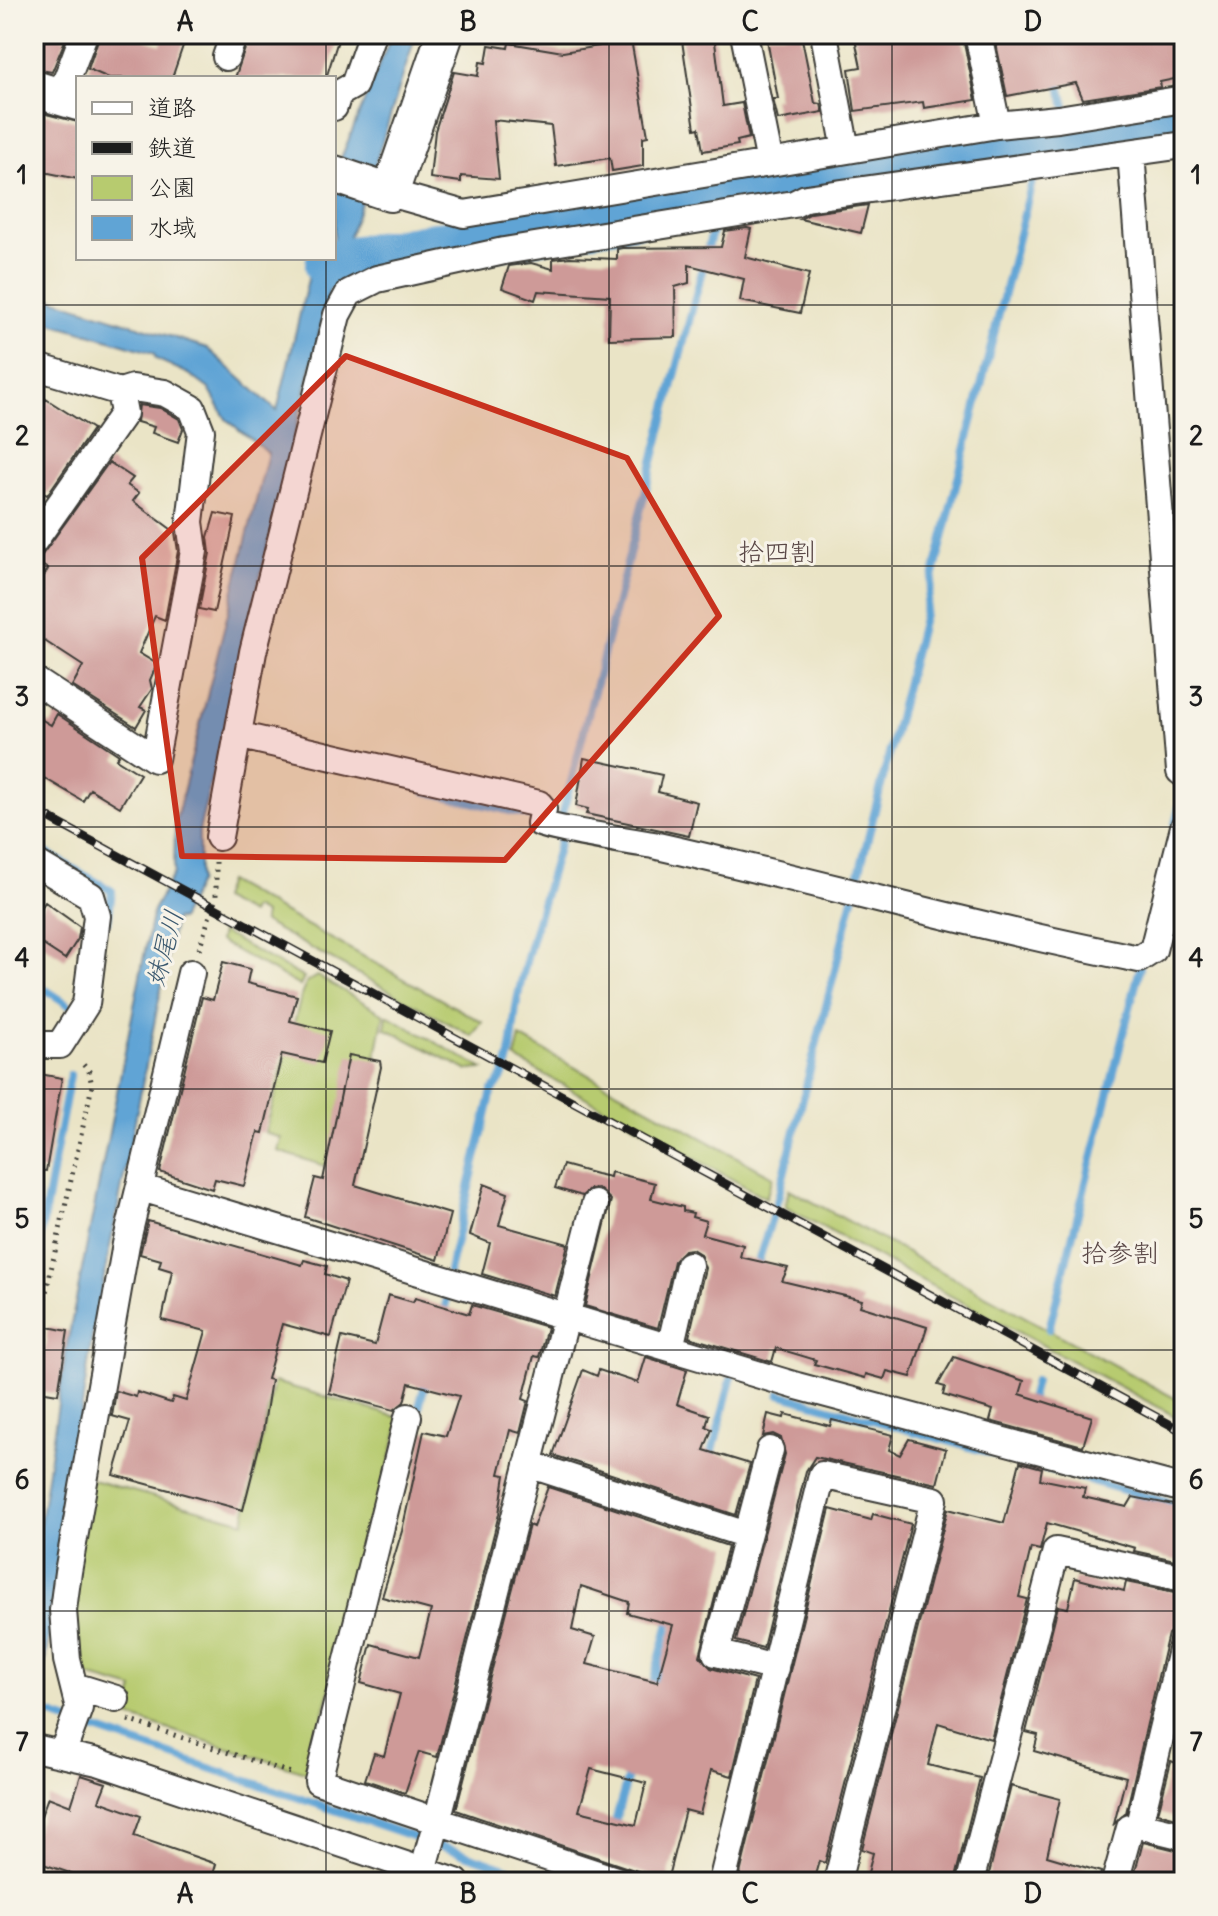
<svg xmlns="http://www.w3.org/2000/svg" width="1218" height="1916" viewBox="0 0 1218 1916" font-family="Delius,'Klee One',sans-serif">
  <rect width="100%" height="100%" fill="#f7f3e8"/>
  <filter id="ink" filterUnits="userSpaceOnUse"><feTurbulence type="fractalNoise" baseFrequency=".0125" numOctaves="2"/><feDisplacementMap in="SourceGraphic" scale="16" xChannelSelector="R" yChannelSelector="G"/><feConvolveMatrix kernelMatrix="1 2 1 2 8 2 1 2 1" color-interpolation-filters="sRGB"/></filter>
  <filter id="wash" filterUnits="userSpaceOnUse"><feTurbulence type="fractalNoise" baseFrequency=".006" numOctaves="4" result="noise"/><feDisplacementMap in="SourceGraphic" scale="32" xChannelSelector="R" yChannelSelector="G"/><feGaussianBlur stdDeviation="1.8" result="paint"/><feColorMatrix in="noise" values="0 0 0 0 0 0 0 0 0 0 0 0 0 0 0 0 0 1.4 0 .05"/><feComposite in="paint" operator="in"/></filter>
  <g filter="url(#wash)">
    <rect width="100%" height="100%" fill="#eae4c6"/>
    <path fill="#b7cb6f" stroke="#6a7446" stroke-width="2" d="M227,881L482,1022L472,1036L263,922L264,914L253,908L250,914L221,899Z
      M221,932L304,978L300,986L219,941Z
      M317,976L384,1014L356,1159L341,1171L278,1151L281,1138L265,1133L302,993L307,982Z
      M387,1015L483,1069L467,1070L385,1028Z
      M520,1037L773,1177L766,1198L515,1058Z
      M789,1189L1184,1403V1421L785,1207Z
      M274,1382L401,1418L308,1773L126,1716L134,1689L81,1674L70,1603L89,1479L244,1522Z"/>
    <path fill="#60a4d5" stroke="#3e6078" stroke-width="2" d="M392,34H416L373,171L330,288L199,831V881L180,920L175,919L92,1337L44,1669L35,1693L40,1697L34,1712V1562L67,1345L153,910L174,873L175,824L268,453L226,419L209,389L189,374L156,359L154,353L34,318V293L207,348L277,411L313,258H334V175Z"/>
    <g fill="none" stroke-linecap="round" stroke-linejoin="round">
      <path stroke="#60a4d5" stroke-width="8" d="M1058,78L1065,105
        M1139,131L1141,148
        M1071,132L1073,142
        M425,791L536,817
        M561,820L721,197
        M1175,824L1184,790
        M34,846L112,891L108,920
        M34,982L69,1005
        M756,1269L778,1198L1032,182L1027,148
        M449,1271L492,1091C516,1068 511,1027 518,996C529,942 548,887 562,833
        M34,1272L70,1075
        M443,1314L449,1291
        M1049,1329L1140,968
        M780,1394L1184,1507
        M1029,1405L1035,1381
        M416,1418L427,1377
        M710,1462L731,1379
        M651,1690L671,1615
        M34,1709L548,1882
        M613,1829L630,1769
        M34,1872L69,1882"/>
      <path stroke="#60a4d5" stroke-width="50" d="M330,265L859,174L1184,125"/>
    </g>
    <g id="blocks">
      <path fill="#ce9a98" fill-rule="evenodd" d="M34,34L66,38L52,72L34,69Z
        M100,34H126L161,45L164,34H187L172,78H109L88,69Z
        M340,34L326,78H235L250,34Z
        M597,34H630L648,136L643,137V166L612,171L610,158L556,166L551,126L493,120L499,179L461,176V182L430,178L435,131L454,72L478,76L480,62L486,63L489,45L508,48L509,43L563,52L599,46Z
        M681,34H714L723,106L742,103L749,138L737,141L738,145L703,151L699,128L695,129Z
        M766,34H801L815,103L821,104L823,112L778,120L773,99H778Z
        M854,34H962L976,100L924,108L923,102L855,111L849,69L861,67Z
        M994,34H1093L1095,44L1147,36L1148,41L1181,34L1184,77L1160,82L1161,87L1083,99L1076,83L1007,96Z
        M34,111L78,122V179L34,170Z
        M868,205L861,233L800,219L811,213Z
        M747,228L751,229L745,257L809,274L800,313L740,301L744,279L689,265V283L675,287L676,337L609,339L610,296L538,291L535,300L502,288L509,266L531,263L553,269V259L570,257L617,259V249L622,248L721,247L725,231Z
        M46,399L93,429L47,495L34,487V418Z
        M139,405L160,408L179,419L183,429L178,442L152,433L154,427L137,422Z
        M109,462L133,478L127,485L139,493L133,501L175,532L178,551L165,620L155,616L139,653L157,664L150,680L152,689L140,707L146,710L136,727L72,686L83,666L34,634V593L48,569L37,562Z
        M215,513L235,517L214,612L199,609L210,553L208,537Z
        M57,714L119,755L116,759L140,774L120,807L90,789L83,801L34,772V715L51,725Z
        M584,758L662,775L658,792L697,802L689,836L586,814L588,809L576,806Z
        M45,902L80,927L78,939L65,959L34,939V919Z
        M223,962L250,969L247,983L297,996L290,1021L330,1031L322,1063L282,1054L263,1133L258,1132L244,1186L215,1179L212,1189L160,1172L202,997L213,1000Z
        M349,1055L380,1061L381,1067L355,1185L450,1214L438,1260L305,1217L315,1178L323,1180Z
        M34,1073L62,1078L46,1171L34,1170Z
        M563,1165L596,1174L610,1177L611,1172L655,1183L651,1199L683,1207V1211L693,1213L692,1217L706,1221L702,1234L743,1245L740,1257L788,1268L782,1281L862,1300L860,1306L927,1327L911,1377L887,1371L884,1379L866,1374L865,1378L814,1364L816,1360L776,1348L772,1362L689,1337L705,1268L700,1254L692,1249L684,1250L674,1261L658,1328L585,1306L611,1200L598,1188L590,1189L582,1196L555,1188Z
        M484,1184L508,1193L499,1225L568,1244L555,1296L482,1274L490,1243L470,1235Z
        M148,1221L302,1265L304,1260L327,1266L325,1274L346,1281L331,1337L282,1324L267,1379L271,1380L263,1431L243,1510L114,1475L130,1421L112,1416L116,1391L136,1397L137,1392L171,1403L173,1397L186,1401L206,1331L162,1320L172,1271L159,1267L161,1260L140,1254Z
        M388,1295L413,1302L415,1298L469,1314L472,1305L547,1327L539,1357L534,1356L523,1399L528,1401L520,1433L510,1430L499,1474L505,1475L499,1514L437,1757L419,1752L405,1793L365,1780L374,1753L384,1756L400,1694L361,1683L371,1644L419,1657L431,1610L382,1597L402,1531L424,1431L446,1436L459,1396L409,1383L404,1402L394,1410L329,1393L342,1337L375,1345Z
        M48,1327L68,1331L58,1394L39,1391Z
        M646,1357L687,1370L677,1404L709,1415L706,1427L712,1429L704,1450L750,1464L736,1515L553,1455L583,1370L597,1376L599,1370L638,1383Z
        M954,1357L1024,1381L1020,1394L1092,1417L1083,1446L990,1421L993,1410L943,1395L945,1387L938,1385Z
        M768,1414L784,1418L785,1414L830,1426L832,1420L893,1435L889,1450L900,1455L909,1439L946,1449L937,1484L815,1457L806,1471L763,1648L736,1641L785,1454L781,1438L773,1434L763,1436Z
        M1020,1462L1042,1468L1040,1479L1085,1488L1083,1497L1127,1507L1133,1497L1184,1507V1562L1134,1551L1135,1548L1047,1523L1040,1550L1031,1548L1019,1597L1027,1599L991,1739L938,1723L928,1765L980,1778L954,1882H887L867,1877L873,1853L862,1849L948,1509L1004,1523Z
        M548,1487L728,1546L700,1656L711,1668L755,1680L732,1776L711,1770L700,1814L685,1810L667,1881L456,1810L529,1525L533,1527ZM581,1586L629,1602L627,1613L673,1625L657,1682L587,1664L595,1637L572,1630ZM591,1769L646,1783L636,1825L579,1811Z
        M830,1509L871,1520L873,1514L911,1524L825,1863L819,1861L813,1882H738Z
        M1075,1578L1124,1591L1126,1582L1184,1594L1182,1622L1168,1634L1126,1813L1114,1824L1126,1777L1034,1751L1038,1735L1026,1732L1058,1606L1068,1608Z
        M1171,1761L1184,1766V1820L1158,1813Z
        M81,1775L106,1783L99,1801L141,1816L134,1836L216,1864L211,1882H97L34,1861V1835L48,1797L71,1806Z
        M1011,1786L1060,1799L1047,1856L1101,1872L1099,1882H987Z
        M1143,1842L1184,1852V1882H1159L1134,1876Z"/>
    </g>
  </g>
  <g filter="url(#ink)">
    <use href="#blocks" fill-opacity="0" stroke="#3b3a36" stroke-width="2"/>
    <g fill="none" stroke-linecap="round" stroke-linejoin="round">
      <defs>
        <path id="minor" d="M744,34L770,163
          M824,34L846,150
          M978,34L997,125
          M226,57L234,34
          M60,97L84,34
          M334,107L338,94L354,85L372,34
          M1131,153L1180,771L1184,774
          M390,193L464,214L997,125L1058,119L1184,99
          M34,366L120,392L124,413L34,541
          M34,680L155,759L194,551L190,522L201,431L192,408L165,393L133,388L120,392
          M237,735L539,804L543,809L540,823C547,828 635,842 653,845C815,881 976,927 1139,959L1153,950L1184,827
          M219,837L253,652L337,315L349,293L377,279L504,251L794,204L806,198L1184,145
          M34,862L91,896L97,916L86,1004L60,1045H41L34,1040
          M142,1188L670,1348L689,1265
          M595,1204L437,1821L622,1882
          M670,1348L797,1386L1184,1489
          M408,1417L318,1781L437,1821L423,1871
          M770,1450L716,1653L775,1668
          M528,1464L747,1535
          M74,1686L116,1699
          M34,1748L98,1762L456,1882
          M62,1754L79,1708L67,1660L63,1610L68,1572L126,1244L191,973
          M1139,1825L1184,1638
          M722,1882L822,1475L934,1500L837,1882
          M970,1882L1056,1551L1184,1578
          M1115,1882L1130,1828L1139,1825L1184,1836"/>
        <path id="secondary" d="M34,89L78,102
          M334,174L390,193L445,34"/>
      </defs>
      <use href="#minor" stroke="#3b3a36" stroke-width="30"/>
      <use href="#secondary" stroke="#3b3a36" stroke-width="40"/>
      <path stroke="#3b3a36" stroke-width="5" stroke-dasharray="2 6" stroke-linecap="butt" d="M199,949L216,897V862
        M34,1346L92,1086L89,1071L80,1061
        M128,1720L294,1774"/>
      <use href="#minor" stroke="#fff" stroke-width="26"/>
      <use href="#secondary" stroke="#fff" stroke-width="36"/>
      <defs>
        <path id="rail" d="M34,810L1184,1432"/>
      </defs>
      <use href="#rail" stroke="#1c1c1c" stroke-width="9"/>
      <use href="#rail" stroke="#f7f3e8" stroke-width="6" stroke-dasharray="18" stroke-linecap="butt"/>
    </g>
  </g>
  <path fill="#c8321e" fill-opacity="0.2" stroke="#c8321e" stroke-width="6" stroke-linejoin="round" d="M346,356L627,458L719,616L505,860L182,856L142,558Z"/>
  <path fill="none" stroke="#1c1c1c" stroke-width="2" stroke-opacity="0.55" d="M326,34V78M609,34V1882M892,34V1882M326,258V1882M34,305H1184M34,566H1184M34,827H1184M34,1089H1184M34,1350H1184M34,1611H1184"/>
  <g text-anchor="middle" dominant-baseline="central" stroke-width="6" stroke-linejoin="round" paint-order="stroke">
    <g font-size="26" fill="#5a4847" stroke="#f7f3e8">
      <text x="777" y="551">拾四割</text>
      <text x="1120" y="1252">拾参割</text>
    </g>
    <g font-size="26" font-style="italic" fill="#3b596f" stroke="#f7f3e8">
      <text transform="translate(164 948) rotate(-75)">妹尾川</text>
    </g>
  </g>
  <rect width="1218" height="1916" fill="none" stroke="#f7f3e8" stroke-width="88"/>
  <rect x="76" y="76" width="260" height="184" fill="#f7f3e8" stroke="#9f9d96" stroke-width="2"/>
  <rect x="92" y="102" width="40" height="12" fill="#ffffff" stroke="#9f9d96" stroke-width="2"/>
  <text x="148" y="116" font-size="24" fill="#1c1c1c">道路</text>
  <rect x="92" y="142" width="40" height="12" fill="#1c1c1c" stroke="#9f9d96" stroke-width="2"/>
  <text x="148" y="156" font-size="24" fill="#1c1c1c">鉄道</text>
  <rect x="92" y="176" width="40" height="24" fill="#b7cb6f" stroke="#9f9d96" stroke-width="2"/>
  <text x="148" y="196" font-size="24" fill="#1c1c1c">公園</text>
  <rect x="92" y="216" width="40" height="24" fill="#60a4d5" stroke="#9f9d96" stroke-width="2"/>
  <text x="148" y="236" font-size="24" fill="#1c1c1c">水域</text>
  <rect x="44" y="44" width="1130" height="1828" fill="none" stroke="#1c1c1c" stroke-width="3"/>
  <g font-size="26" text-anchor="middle" font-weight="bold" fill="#1c1c1c">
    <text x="185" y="31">A</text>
    <text x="468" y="31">B</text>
    <text x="750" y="31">C</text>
    <text x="1033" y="31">D</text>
    <text x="22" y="184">1</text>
    <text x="1196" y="184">1</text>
    <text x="22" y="445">2</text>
    <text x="1196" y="445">2</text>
    <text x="22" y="706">3</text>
    <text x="1196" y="706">3</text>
    <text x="22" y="967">4</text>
    <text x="1196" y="967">4</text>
    <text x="22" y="1228">5</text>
    <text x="1196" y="1228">5</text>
    <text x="22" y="1489">6</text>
    <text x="1196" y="1489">6</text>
    <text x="22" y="1751">7</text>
    <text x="1196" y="1751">7</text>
    <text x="185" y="1903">A</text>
    <text x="468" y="1903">B</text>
    <text x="750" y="1903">C</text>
    <text x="1033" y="1903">D</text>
  </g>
</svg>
